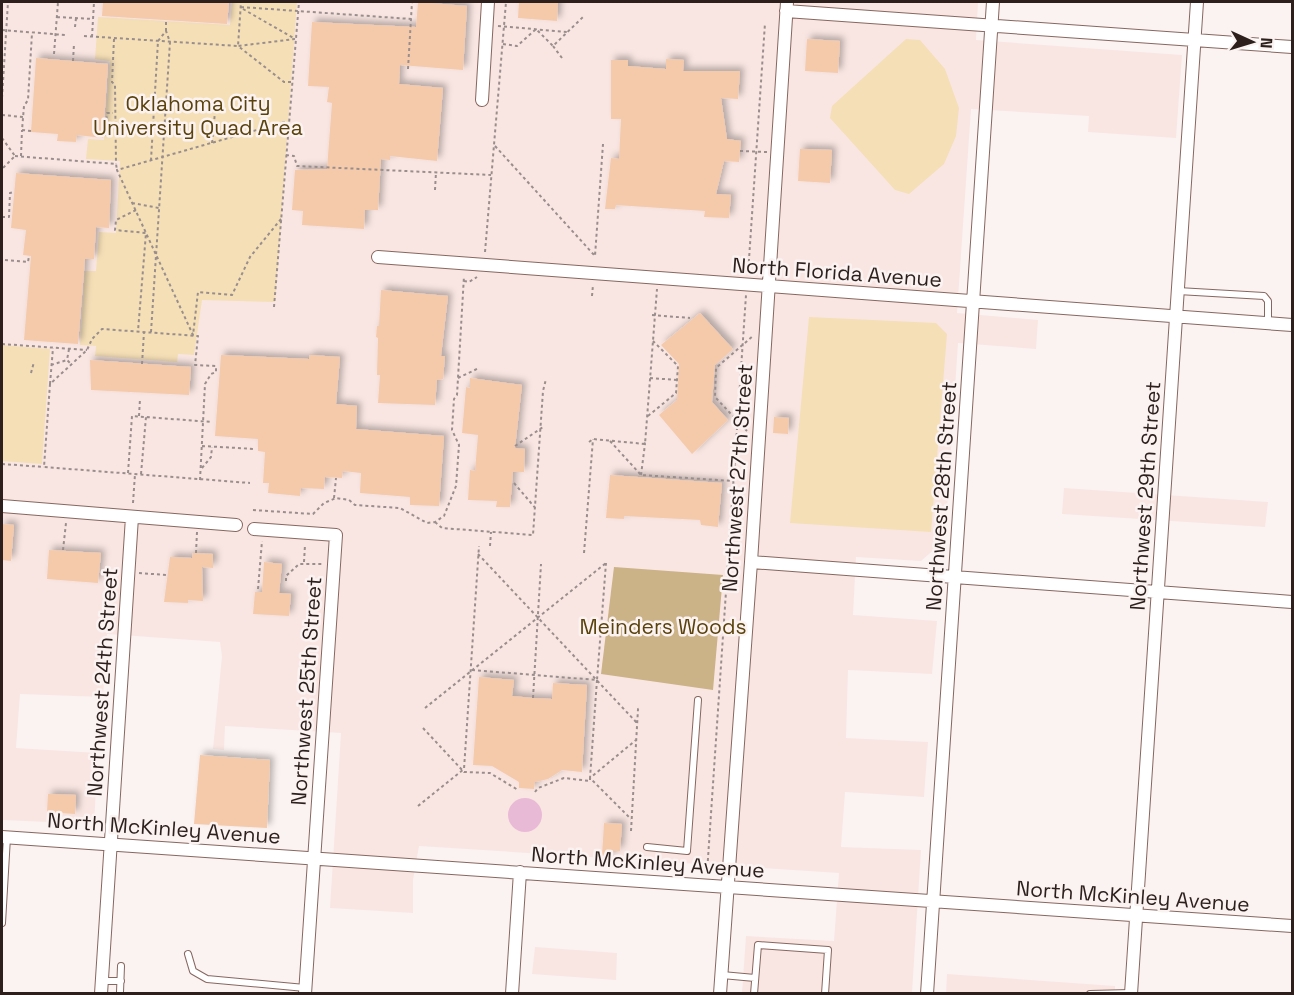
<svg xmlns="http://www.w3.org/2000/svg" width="1294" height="995" viewBox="0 0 1294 995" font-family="'Space Grotesk',sans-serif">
  <defs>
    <filter id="shadow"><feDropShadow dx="4" dy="-4" stdDeviation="3" flood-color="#0004"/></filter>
  </defs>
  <rect width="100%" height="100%" fill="#fbf3f1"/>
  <path fill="#f9e6e2" d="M2,2H978L976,40L1182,55L1176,138L1088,132L1089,116L971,109L957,313L1038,320L1036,349L958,343L945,540L921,561L856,557L853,615L937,621L932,674L848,670L846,738L928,742L924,797L845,792L841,847L921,850L912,993H742L746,936L834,941L839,873L419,846L413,880V913L330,908L341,733L225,726L224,750L213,749L222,656L220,642L107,634L103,697L20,694L16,748L98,753L94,824L2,820Z
    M1064,488L1268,502L1265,527L1062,514Z
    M535,947L617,953L616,980L532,974Z
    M947,974L1115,986V994H946Z"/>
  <path fill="#f5dfb7" d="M232,2H297L275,302L202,300L194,355L178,354L177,362L95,356L96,346L80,345L85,271H96L99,232L116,233L120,161L86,159L88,139L104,140L110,61L95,59L98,17L230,25Z
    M906,39L920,40L945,69L959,108L956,136L944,164L909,194L895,190L830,118L832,106Z
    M809,317L936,323L947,334L931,532L790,523Z
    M2,345L50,349L42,464L2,461Z"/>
  <path fill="#cbb287" d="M614,567L723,575L713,690L601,674Z"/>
  <path fill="#e9bad6" d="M508 815a17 17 0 1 1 34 0a17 17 0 1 1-34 0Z"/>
  <path fill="#f5caab" filter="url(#shadow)" d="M103,2H229L227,24L102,16Z
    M418,2L467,6L463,70L400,65L399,84L443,88L437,161L390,156V160L381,159L378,210H365L364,229L302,225L303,211L292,210L295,170L327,169L332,103L327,102L329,87L308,86L312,22L416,27Z
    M519,2H558L557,21L518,18Z
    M807,39L840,41L838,73L805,71Z
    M36,58L108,64L103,138L77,135L76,142L57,141L58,134L31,132Z
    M666,59L684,60L683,71H740L738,99L721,98L727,139L741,141L739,162L724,161L716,194L731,195L729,218L704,217L705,211L616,205L615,209H605L611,158L619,159L621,119H611V60H628V66L666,69Z
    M800,149L832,150L830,183L798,181Z
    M16,173L111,180L109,228L96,227L94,259H85L78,344L24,340L31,256L23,255L26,230L11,228Z
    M381,290L448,296L441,356H445L443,379L437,380L435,405L378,403L380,375H377L378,338L376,337L377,326H379Z
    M700,313L733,349L715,365L712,402L728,420L692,454L659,415L677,400L679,364L661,345Z
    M221,355L309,359L310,355L340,357L336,404L357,406L356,429L444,436L439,506L410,505V497L360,493L361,473L343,471L342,478L325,477L324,489L301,488L300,496L268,493L269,483H263L265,452L258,451V439L215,436Z
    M90,360L191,367L189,395L91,390Z
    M470,378L522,385L515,448L525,449L524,472H513L510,507H496L497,501L468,500L470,470L475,471L478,435L462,433L466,387L470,388Z
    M774,417L789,418L788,434L773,433Z
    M610,475L722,483L718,527L701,525L700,520L624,516V519L606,518Z
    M2,524L14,525L11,561L2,560Z
    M49,550L101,553L98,583L47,579Z
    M193,553L213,554V568L202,567L203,601L188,600V603L164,602L170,557L192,558Z
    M264,562L282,564L279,593L291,594L289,616L253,614L255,592H262Z
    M479,677L514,680L512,696L533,698L552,699L553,683L587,685L582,772L562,770L548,779L535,782L534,789L519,788V782L492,766L473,765Z
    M200,755L270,760L267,828L194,824Z
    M48,794L76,795L75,814L47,812Z
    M604,823L622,824L620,851H613L612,857L602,856Z"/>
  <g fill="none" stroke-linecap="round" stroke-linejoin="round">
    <defs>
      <path id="lane" d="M1178,291L1264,296L1268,301V324
        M647,847L687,851L698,700
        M2,923L7,837
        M188,954L193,971L207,979L305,988
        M722,975L755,978
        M101,981H121
        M120,992L121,966
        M754,994L758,945L828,950L825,994
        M1090,994L1131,993"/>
      <path id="street" d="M786,11L1292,47
        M482,100L488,2
        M378,257L1292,325
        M2,506L236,525
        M254,529L336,535L305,994
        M751,562L1292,602
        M2,837L1292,926
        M101,994L132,517
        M512,994L520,872
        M720,994L751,562L787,2
        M927,994L993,2
        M1131,994L1197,2"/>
    </defs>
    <use href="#lane" stroke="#87665f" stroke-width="8"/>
    <use href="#street" stroke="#87665f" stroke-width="14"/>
    <path stroke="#998e8c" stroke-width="2" stroke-dasharray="3 3" stroke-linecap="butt" d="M241,7L411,19
      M243,9L295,39
      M57,17L93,19
      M498,26L567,32
      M75,27L76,18
      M2,30L65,35
      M166,31V20
      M84,36L238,46L241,2
      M92,37L94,2
      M114,39L112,82L115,85L116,164
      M503,44L517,46L536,29L553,46L583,17
      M553,46L562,58
      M54,54L58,2
      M73,61L74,44
      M408,69L412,2
      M291,82H284L238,46L295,39
      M2,98L8,2
      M2,115L23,117
      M31,131L22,130L24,106L28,100L32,33
      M103,134L105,135L107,113H113
      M2,138L15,156L2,169
      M212,143L215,112
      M495,146L595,256L603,144
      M740,151L767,152
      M286,155L294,156L297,166L491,175
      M15,156L116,164L117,170
      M21,156L22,130
      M435,190L436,172
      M132,203L159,208
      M136,210L116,220L115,230L146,233L138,331
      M2,217H9L10,193L14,192
      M281,219L250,257L232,295L198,292L193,335L117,170L288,121
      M485,252L506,2
      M5,260L28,262L29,256
      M748,274L765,23
      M464,281L469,282L477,277
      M592,296L593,285
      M274,307L299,2
      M652,315L690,318
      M151,332L170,42L166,31L158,41L151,160
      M2,344L87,350
      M69,349L67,360L71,364
      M142,364L144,332
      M51,365L67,360
      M31,373L34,362
      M458,378L479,368
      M650,378L677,380
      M50,384L53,348
      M139,416L140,399
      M648,416L676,393L678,366L653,341
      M747,431L715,397L716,368L754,335
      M610,441L641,475L733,481
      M589,442L593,439L645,444L657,289
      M202,446L255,449
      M515,446L543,427
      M2,464L44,467
      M202,468L211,457L212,447
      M128,473L132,416L212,422
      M141,474L146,417
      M641,475L645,444L643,440
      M200,480L205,384L211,374L216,372V366L195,365L198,336L102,329L92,339L87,350L50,384L44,467L250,483
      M514,483L537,510
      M334,498L336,478
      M133,503L135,474
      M253,510L313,514L324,503L336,498L349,500L355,505L400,508L427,523L435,522L444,516L456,486L459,445L452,430L454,399L457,395L464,276
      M435,522L442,528L533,535L543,391L546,379
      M490,546L491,532
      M63,550L66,523
      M196,553L197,532
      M584,553L593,439
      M478,554L637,723
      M304,562L305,545
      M139,573L166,575
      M286,581V576L299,564H323
      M258,589L262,541
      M472,670L597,680L606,563
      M597,680L590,778L631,819
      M533,698L541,564
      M425,708L606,563
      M423,728L464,772L490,773L518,790
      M535,792L538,788L564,778L590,781V778L636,740
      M418,806L464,769L479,546
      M631,831L638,709L641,707
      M707,873L746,295"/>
    <use href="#lane" stroke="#fff" stroke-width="6"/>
    <use href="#street" stroke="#fff" stroke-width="12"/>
  </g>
  <g text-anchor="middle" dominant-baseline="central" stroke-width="5" stroke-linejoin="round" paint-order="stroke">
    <g font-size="21" fill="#5b420c" stroke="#fbf3f1">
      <text x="198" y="103">Oklahoma City<tspan x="198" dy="24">University Quad Area</tspan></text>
      <text x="663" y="626">Meinders Woods</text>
    </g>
    <g font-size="21" fill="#2c1f1c" stroke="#fbf3f1">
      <text transform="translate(837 272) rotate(4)">North Florida Avenue</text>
      <text transform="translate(737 478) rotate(-86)">Northwest 27th Street</text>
      <text transform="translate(941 496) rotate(-86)">Northwest 28th Street</text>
      <text transform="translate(1145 496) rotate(-86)">Northwest 29th Street</text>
      <text transform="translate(102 682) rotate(-86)">Northwest 24th Street</text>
      <text transform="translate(306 691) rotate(-86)">Northwest 25th Street</text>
      <text transform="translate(164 828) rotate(4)">North McKinley Avenue</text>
      <text transform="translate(648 862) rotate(4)">North McKinley Avenue</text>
      <text transform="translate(1133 896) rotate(4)">North McKinley Avenue</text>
    </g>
  </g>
  <rect width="1294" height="995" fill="none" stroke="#2c1f1c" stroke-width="6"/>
  <g transform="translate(1252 42) rotate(94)" stroke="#fbf3f1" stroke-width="4.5" paint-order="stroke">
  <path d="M0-4.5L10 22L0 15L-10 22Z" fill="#2c1f1c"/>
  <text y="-9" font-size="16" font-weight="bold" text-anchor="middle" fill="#2c1f1c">N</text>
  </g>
</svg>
